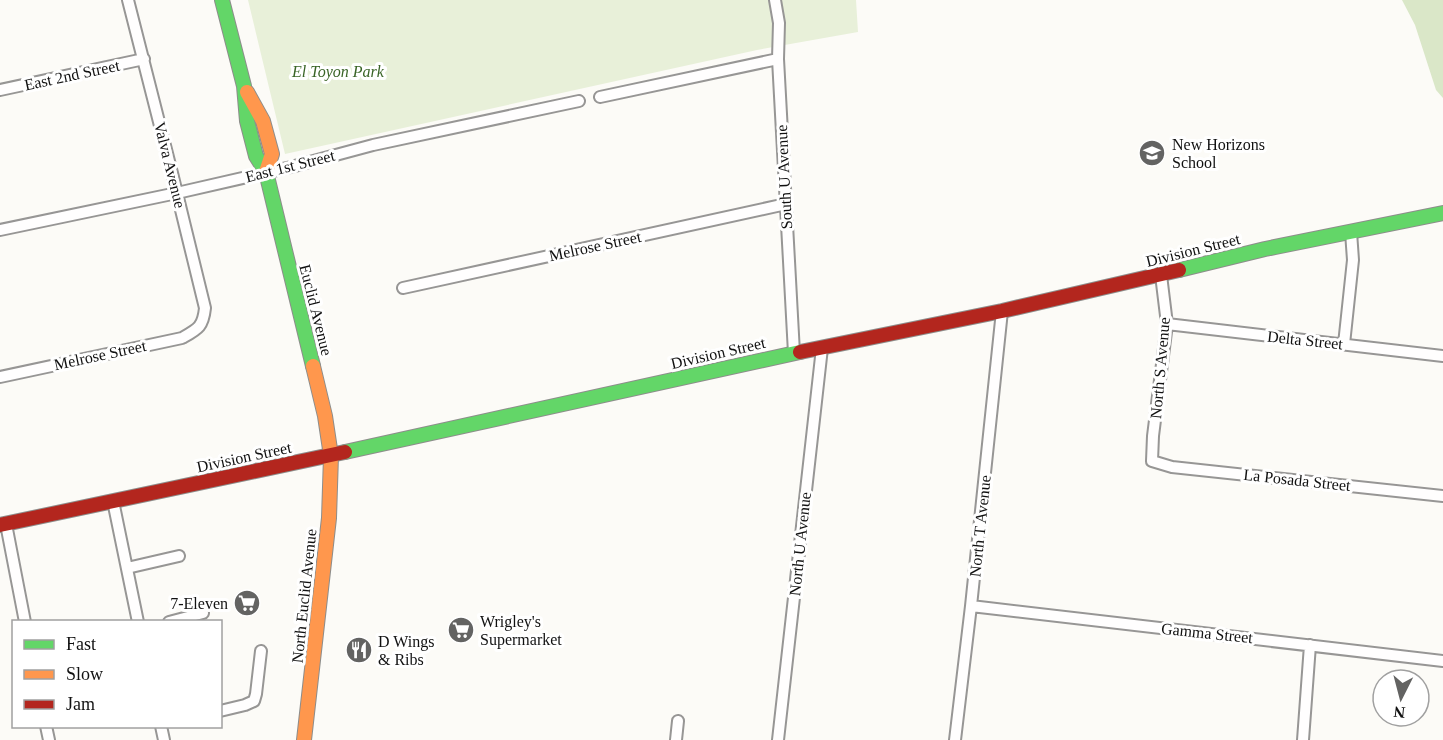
<svg xmlns="http://www.w3.org/2000/svg" width="1443" height="740" viewBox="0 0 1443 740" font-family="Georgia,serif">
  <rect width="100%" height="100%" fill="#fcfbf7"/>
  <path fill="#e8f0d9" d="M248,0H856L858,32L757,50L285,154Z"/>
  <path fill="#dae7c8" d="M1402,0H1443V98L1436,90L1415,25Z"/>
  <g fill="none" stroke-linecap="round" stroke-linejoin="round">
    <defs>
      <path id="street" d="M775,0L779,23L778,59L794,353
        M0,90L144,59
        M600,97L778,59
        M0,230L177,193L291,167L373,145L579,101
        M1161,275L1167,324L1153,436L1152,461L1172,467L1443,496
        M403,288L786,204
        M1167,324L1443,356
        M1344,344L1353,260L1351,232
        M0,377L182,338C198,329 203,327 205,308L172,173L128,0
        M113,501L138,622
        M6,524L25,622
        M127,568L179,556
        M971,606L1443,661
        M169,622L203,613
        M220,711L245,705L254,701L256,694L261,651
        M46,726L49,740
        M161,726L164,740
        M676,740L678,721
        M778,740L822,348
        M955,740L971,606L1002,311
        M1303,740L1310,645"/>
      <path id="fast" d="M222,0L244,86L247,121L256,156L266,172L313,366
        M1179,270L1265,249L1443,213
        M345,452L800,352"/>
      <path id="slow" d="M247,92L263,121L272,154L266,172
        M304,740L329,518L331,456L325,416L313,366"/>
      <path id="jam" d="M800,352L1002,311L1179,270
        M0,525L345,452"/>
    </defs>
    <use href="#street" stroke="#979695" stroke-width="14"/>
    <use href="#fast" stroke="#8d8d8b" stroke-width="16"/>
    <use href="#slow" stroke="#8d8d8b" stroke-width="16"/>
    <use href="#jam" stroke="#8d8d8b" stroke-width="16"/>
    <use href="#street" stroke="#fffefe" stroke-width="10"/>
    <use href="#fast" stroke="#63d668" stroke-width="14"/>
    <use href="#slow" stroke="#ff974d" stroke-width="14"/>
    <use href="#jam" stroke="#b3261e" stroke-width="14"/>
  </g>
  <defs>
    <symbol id="school-disc" viewBox="-11 -11 22 22"><circle r="9.5" fill="#636362" stroke="#fff"/><path d="M0-5L7-2L0 1L-7-2ZM-4 1L0 2.5L4 1V4Q0 6-4 4Z" fill="#fff"/></symbol>
    <symbol id="supermarket-disc" viewBox="-11 -11 22 22"><circle r="9.5" fill="#636362" stroke="#fff"/><path d="M-6-5.5h2.5l.6 2H6L4.5 2H-2.5L-4.4-4H-6ZM-1.5 3.2a1.3 1.3 0 1 0 .1 0ZM3 3.2a1.3 1.3 0 1 0 .1 0Z" fill="#fff"/></symbol>
    <symbol id="restaurant-disc" viewBox="-11 -11 22 22"><circle r="9.5" fill="#636362" stroke="#fff"/><path d="M-5-6h1v4h1v-4h1v4h1v-4h1v5L-1.5 .5V6h-2V.5L-5-1ZM5-6V6H3V1.5H1.5Q1.5-4 5-6Z" fill="#fff"/></symbol>
  </defs>
  <g fill-rule="evenodd">
    <use href="#school-disc" x="1137" y="138" width="30" height="30"/>
    <use href="#supermarket-disc" x="232" y="588" width="30" height="30"/>
    <use href="#supermarket-disc" x="446" y="615" width="30" height="30"/>
    <use href="#restaurant-disc" x="344" y="635" width="30" height="30"/>
  </g>
  <g text-anchor="middle" dominant-baseline="central" stroke-width="6" stroke-linejoin="round" paint-order="stroke">
    <g font-size="16" font-style="italic" fill="#396426" stroke="#fff">
      <text x="338" y="71">El Toyon Park</text>
    </g>
    <g font-size="16" fill="#111" stroke="#fff">
      <text transform="translate(72 75) rotate(-12)">East 2nd Street</text>
      <text transform="translate(170 165) rotate(76)">Valva Avenue</text>
      <text transform="translate(290 166) rotate(-14)">East 1st Street</text>
      <text transform="translate(784 177) rotate(-93)">South U Avenue</text>
      <text transform="translate(595 246) rotate(-12)">Melrose Street</text>
      <text transform="translate(1193 250) rotate(-14)">Division Street</text>
      <text transform="translate(316 310) rotate(76)">Euclid Avenue</text>
      <text transform="translate(1305 340) rotate(6)">Delta Street</text>
      <text transform="translate(718 353) rotate(-13)">Division Street</text>
      <text transform="translate(100 355) rotate(-12)">Melrose Street</text>
      <text transform="translate(1160 368) rotate(-85)">North S Avenue</text>
      <text transform="translate(244 457) rotate(-12)">Division Street</text>
      <text transform="translate(1297 480) rotate(6)">La Posada Street</text>
      <text transform="translate(980 526) rotate(-84)">North T Avenue</text>
      <text transform="translate(800 544) rotate(-84)">North U Avenue</text>
      <text transform="translate(304 596) rotate(-84)">North Euclid Avenue</text>
      <text transform="translate(1207 633) rotate(6)">Gamma Street</text>
    </g>
    <g font-size="16" fill="#111" stroke="#fff" text-anchor="start">
      <text x="1172" y="144">New Horizons<tspan x="1172" dy="18">School</tspan></text>
      <text x="228" y="603" text-anchor="end">7-Eleven</text>
      <text x="480" y="621">Wrigley's<tspan x="480" dy="18">Supermarket</tspan></text>
      <text x="378" y="641">D Wings<tspan x="378" dy="18">&amp; Ribs</tspan></text>
    </g>
  </g>
  <rect x="12" y="620" width="210" height="108" fill="#ffffff" stroke="#a0a0a0" stroke-width="1.5"/>
  <rect x="24" y="640" width="30" height="9" fill="#63d668" stroke="#a0a0a0" stroke-width="1.5"/>
  <text x="66" y="650" font-size="18" fill="#111111">Fast</text>
  <rect x="24" y="670" width="30" height="9" fill="#ff974d" stroke="#a0a0a0" stroke-width="1.5"/>
  <text x="66" y="680" font-size="18" fill="#111111">Slow</text>
  <rect x="24" y="700" width="30" height="9" fill="#b3261e" stroke="#a0a0a0" stroke-width="1.5"/>
  <text x="66" y="710" font-size="18" fill="#111111">Jam</text>
  <g transform="translate(1401 698) rotate(186)"><circle r="28" fill="#ffffff" stroke="#a0a0a0" stroke-width="1.5"/>
  <path d="M0-4.5L10 22L0 15L-10 22Z" fill="#636362"/>
  <text y="-9" font-size="16" font-weight="bold" text-anchor="middle" fill="#111111">N</text>
  </g>
</svg>
